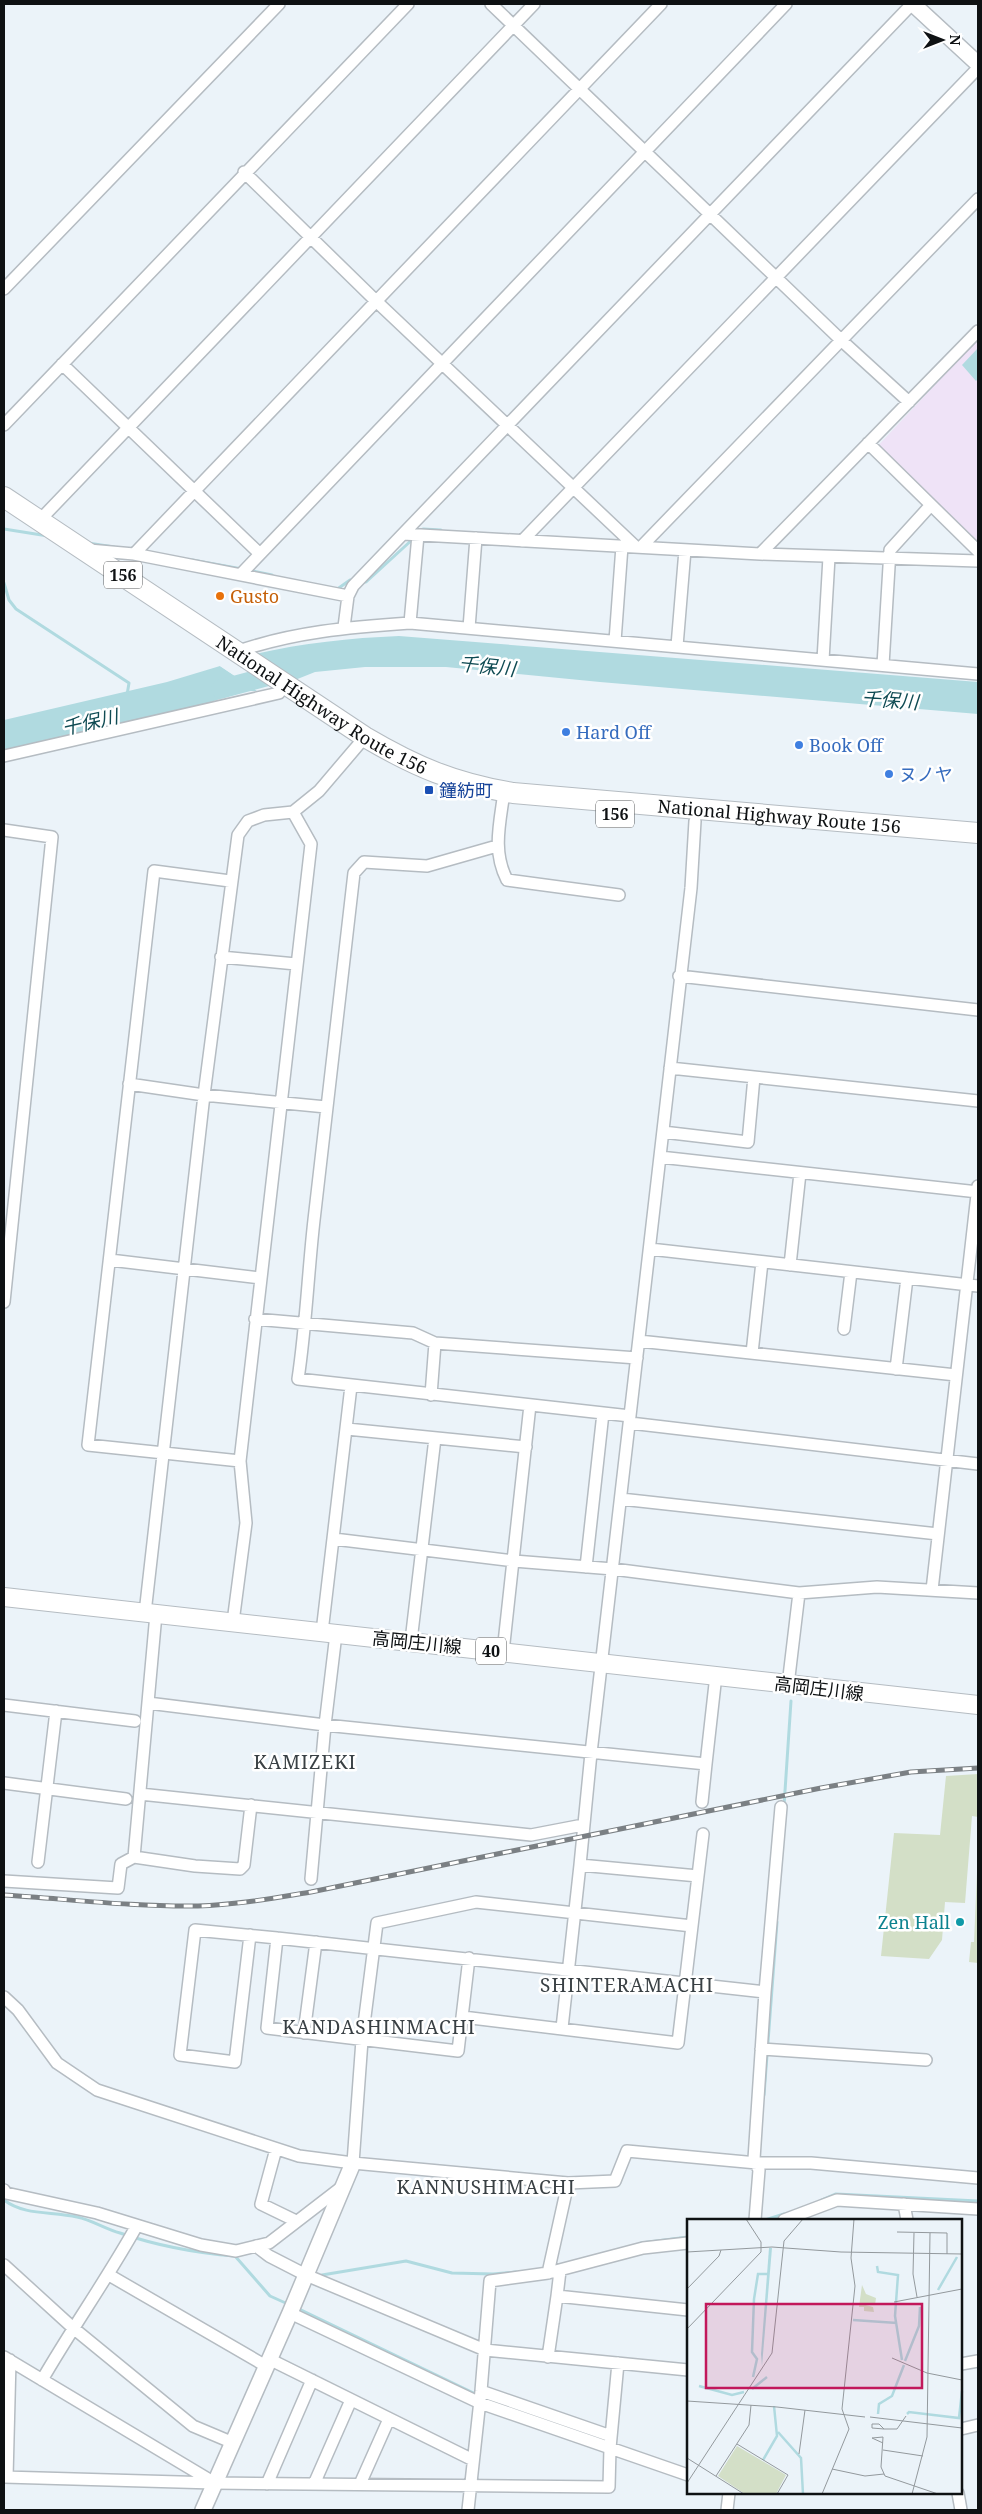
<svg xmlns="http://www.w3.org/2000/svg" width="982" height="2514" viewBox="0 0 982 2514" font-family="'Noto Serif','Noto Sans JP',serif">
  <rect width="100%" height="100%" fill="#ebf3f9"/>
  <path fill="#efe3f7" d="M978,339V550L874,450Z"/>
  <path fill="#d3dfc7" d="M978,1774V1817L972,1816L965,1903L945,1902L942,1940L929,1959L881,1956L894,1833L940,1835L946,1776Z
    M978,1849V1963L969,1962L971,1942H974Z"/>
  <path fill="#b0dae0" d="M978,348V379L976,381L962,365Z
    M399,636L978,682V714L600,682L446,667H365L315,672L295,680L255,654C303,643 350,638 399,636Z
    M220,666L258,691H246L175,713L4,750V720L167,682Z"/>
  <path fill="#ebf3f9" d="M217,664H221L260,689V693Z"/>
  <g fill="none" stroke-linecap="round" stroke-linejoin="round">
    <path stroke="#b0dae0" stroke-width="3" d="M4,529L48,536
      M420,532L423,529L441,530
      M88,543L114,547
      M192,560L242,569
      M248,570L272,575
      M360,582H366L414,538
      M4,583L9,600L16,609L129,683L127,695
      M336,590L350,580L354,581
      M784,1806L791,1701
      M764,2095L777,1922
      M4,2200C25,2216 52,2211 77,2217C92,2220 105,2229 120,2233C158,2246 196,2253 235,2256L270,2296L290,2305
      M822,2200L836,2194L978,2201
      M765,2220L784,2214
      M641,2243L688,2237
      M322,2275L406,2261L452,2273L493,2274L516,2272
      M297,2308L484,2398L526,2413"/>
    <path stroke="#b0dae0" stroke-width="19" d="M221,689L284,672"/>
    <defs>
      <path id="street" d="M491,4L841,340L909,402
        M244,172L376,301L636,547
        M4,289L279,4
        M62,364L259,553
        M4,425L408,4
        M868,443L978,551
        M39,521L534,4
        M403,534L760,554L978,561
        M522,541L978,68
        M641,547L978,199
        M89,550L134,554L348,596
        M134,554L661,4
        M760,554L978,331
        M241,574L786,4
        M410,623L418,535
        M344,627L348,596L353,586L912,4
        M469,628L476,538
        M615,641L622,546
        M677,646L685,550
        M236,652C292,632 351,627 410,623L978,674
        M823,660L829,557
        M883,665L890,550L930,506
        M4,756L279,693
        M504,792C500,823 492,851 507,880L619,895
        M4,830L52,837L4,1302
        M497,846L427,866L364,862L354,873C340,988 327,1104 314,1220C308,1273 306,1326 298,1379L630,1416
        M230,881L154,871L88,1445L240,1461
        M221,957L296,964
        M679,976L978,1010
        M670,1068L978,1101
        M129,1084L204,1095L326,1107
        M663,1132L748,1142L754,1077
        M660,1157L978,1192
        M650,1249L978,1286
        M110,1260L260,1278
        M790,1265L800,1173
        M255,1319L413,1333L435,1343L637,1358
        M844,1329L851,1272
        M639,1341L956,1375
        M752,1353L762,1262
        M896,1369L907,1278
        M431,1395L435,1343
        M630,1423L978,1464
        M347,1429L526,1447
        M621,1499L938,1534
        M334,1539L514,1561L613,1569L799,1593L877,1587L978,1593
        M586,1567L603,1413
        M932,1590L978,1186
        M145,1613L204,1095L238,835L248,821L264,815L293,812L319,791L365,737
        M233,1622L246,1523L240,1461L311,844L293,812
        M322,1632L351,1386
        M411,1641L435,1438
        M503,1652L530,1405
        M788,1685L799,1593
        M148,1703L325,1725L706,1764L716,1675
        M4,1705L135,1721
        M4,1783L126,1799
        M140,1794L531,1835L583,1825
        M702,1802L706,1764
        M134,1857L195,1866L240,1869L244,1865L251,1805
        M38,1862L56,1711
        M580,1865L591,1753L691,888L695,821
        M311,1879L325,1725L336,1634
        M4,1881L118,1888L121,1864L134,1857L156,1614
        M250,1935L235,2062L180,2055L195,1930L277,1938L765,1992
        M277,1938L267,2028L458,2051L469,1958
        M4,1997L18,2010L57,2063L97,2090L299,2156L353,2163L568,2183L615,2181L627,2151L757,2163H811L978,2178
        M463,2017L678,2043L703,1834
        M562,2028L580,1865L698,1876
        M304,2033L316,1942
        M761,2049L926,2060
        M276,2149L261,2204L296,2221
        M353,2163L362,2040L377,1923L476,1902L692,1926
        M4,2190L6,2193L97,2213L201,2245L236,2251L269,2243L343,2186
        M904,2204L907,2220
        M755,2220L759,2170L754,2159L765,1992L781,1807
        M784,2220L837,2200L978,2209
        M256,2246L269,2256L306,2275L485,2350L688,2370
        M4,2265L72,2327L193,2426L231,2442
        M560,2271L557,2296L688,2310
        M548,2273L568,2183
        M109,2275L266,2366
        M290,2313L480,2403L688,2475
        M4,2357L213,2482
        M548,2357L557,2296
        M269,2359L473,2460
        M961,2364L978,2361
        M42,2380C72,2328 107,2279 136,2227
        M481,2391L611,2436
        M961,2429L978,2425
        M4,2477L214,2483L609,2487L610,2448L618,2363
        M7,2477L10,2360
        M267,2484L312,2380
        M314,2484L351,2400
        M360,2484L389,2419
        M958,2493L961,2510
        M468,2510L481,2391L490,2281L548,2273L643,2248L688,2243
        M727,2510L729,2493"/>
      <path id="secondary" d="M913,4L978,64
        M203,2510L290,2313L353,2163"/>
      <path id="primary" d="M4,1597L978,1705"/>
      <g id="highway">
        <path id="s1" d="M4,497L365,737C416,767 454,783 513,793L978,833"/>
      </g>
    </defs>
    <use href="#street" stroke="#b5bcc2" stroke-width="14"/>
    <use href="#secondary" stroke="#b5bcc2" stroke-width="18"/>
    <use href="#primary" stroke="#b5bcc2" stroke-width="20"/>
    <use href="#highway" stroke="#b5bcc2" stroke-width="22"/>
    <use href="#street" stroke="#fff" stroke-width="11"/>
    <use href="#secondary" stroke="#fff" stroke-width="15"/>
    <use href="#primary" stroke="#fff" stroke-width="18"/>
    <use href="#highway" stroke="#fff" stroke-width="20"/>
    <defs>
      <path id="rail" d="M4,1895C68,1899 134,1907 198,1906C236,1905 274,1898 311,1892L821,1788L911,1772L978,1768"/>
    </defs>
    <use href="#rail" stroke="#7b8084" stroke-width="5"/>
    <use href="#rail" stroke="#fff" stroke-width="3" stroke-dasharray="9" stroke-linecap="butt"/>
  </g>
  <circle fill="#e8710a" stroke="#fff" stroke-width="2" cx="220" cy="596" r="5"/>
  <g fill="#3f7fe0" stroke="#fff" stroke-width="2">
    <circle cx="566" cy="732" r="5"/>
    <circle cx="799" cy="745" r="5"/>
    <circle cx="889" cy="774" r="5"/>
  </g>
  <rect fill="#1a4fb4" stroke="#fff" stroke-width="2" x="424" y="785" width="10" height="10" rx="2.5"/>
  <circle fill="#0f9aa8" stroke="#fff" stroke-width="2" cx="960" cy="1922" r="5"/>
  <g text-anchor="middle" dominant-baseline="central" stroke-width="5" stroke-linejoin="round" paint-order="stroke">
    <g fill="#fff" stroke="#56585a" stroke-width="1">
      <rect x="104" y="561.5" width="38" height="27" rx="4"/>
      <rect x="596" y="800.5" width="38" height="27" rx="4"/>
      <rect x="476" y="1637.5" width="30" height="27" rx="4"/>
    </g>
    <g font-size="16" font-weight="bold" fill="#0e1113">
      <text x="123" y="575">156</text>
      <text x="615" y="814">156</text>
      <text x="491" y="1651">40</text>
    </g>
    <g font-size="18" fill="#c56008" stroke="#fff" text-anchor="start">
      <text x="230" y="596">Gusto</text>
    </g>
    <g font-size="18" fill="#0e1113" stroke="#fff">
      <text stroke="none"><textPath href="#s1" startOffset="380">National Highway Route 156</textPath></text>
      <text stroke="none"><textPath href="#s1" startOffset="860">National Highway Route 156</textPath></text>
      <text transform="translate(417 1642) rotate(6)">高岡庄川線</text>
      <text transform="translate(819 1688) rotate(7)">高岡庄川線</text>
    </g>
    <g font-size="18" fill="#366cbe" stroke="#fff" text-anchor="start">
      <text x="576" y="732">Hard Off</text>
      <text x="809" y="745">Book Off</text>
      <text x="899" y="774">ヌノヤ</text>
    </g>
    <g font-size="18" fill="#164399" stroke="#fff" text-anchor="start">
      <text x="439" y="790">鐘紡町</text>
    </g>
    <g font-size="18" fill="#0d838f" stroke="#fff" text-anchor="end">
      <text x="950" y="1922">Zen Hall</text>
    </g>
    <g font-size="19" font-style="italic" fill="#0f4b53" stroke="#fff">
      <text transform="translate(487 666) rotate(6)">千保川</text>
      <text transform="translate(890 700) rotate(4)">千保川</text>
      <text transform="translate(90 722) rotate(-13)">千保川</text>
    </g>
    <g font-size="19" letter-spacing="1" fill="#394044" stroke="#fff">
      <text x="305" y="1762">KAMIZEKI</text>
      <text x="627" y="1985">SHINTERAMACHI</text>
      <text x="379" y="2027">KANDASHINMACHI</text>
      <text x="486" y="2187">KANNUSHIMACHI</text>
    </g>
  </g>
  <g transform="translate(687 2219)">
    <rect width="275" height="275" fill="#ebf3f9"/>
    <path d="M175,66L179,75L189,79L188,86L175,85L186,88L187,93L177,92V88H172ZM50,227L99,256L89,275H58L31,257Z" fill="#d3dfc7"/>
    <path d="M82,29H85L75,147L74,135Z" fill="#b0dae0"/>
    <path fill="none" stroke="#b0dae0" stroke-width="2.5" d="M190,47L191,53L211,56L208,97L215,141M251,71L270,38M166,101L210,104M218,142L232,107L233,88M66,158L70,140L65,133L67,80L71,55H82M12,167L45,176L57,173M65,170L80,158M191,195L192,185L205,177L217,146M220,195L222,193L272,199L275,172M91,213L114,239L116,275M76,241L90,217L87,187"/>
    <path fill="none" stroke="#93999d" stroke-width="1" d="M210,13L260,14V35M227,14L226,55L230,78M0,33L85,28L154,33L275,35M0,70L32,37L34,31M207,83L275,70M0,110L74,33V23L59,0M205,139L240,154L275,161M0,182L90,188L178,198M183,198L275,209M185,205H192L197,210L185,209ZM197,210H210L219,197M196,218L194,248L198,257L251,275M196,218L185,219L196,224M50,225L101,256L90,275M196,231L236,237M112,235L118,191M0,239L57,275M145,250L178,257L197,255M29,257L62,206L64,186M0,264L85,134L97,22L116,0M135,275L162,210L155,190L168,67L164,39L167,0M225,275L240,218L243,14"/>
    <path fill="#c2185b" fill-opacity="0.15" stroke="#c2185b" stroke-width="2.5" d="M19,85H235V169H19Z"/>
    <rect width="275" height="275" fill="none" stroke="#0e1113" stroke-width="2.5"/>
  </g>
  <rect width="982" height="2514" fill="none" stroke="#0e1113" stroke-width="10"/>
  <g transform="translate(942 40) rotate(90)" stroke="#ffffff" stroke-width="4" paint-order="stroke">
  <path d="M0-4L9 19L0 12L-9 19Z" fill="#0e1113"/>
  <text y="-8" font-size="14" font-weight="bold" text-anchor="middle" fill="#0e1113">N</text>
  </g>
</svg>
